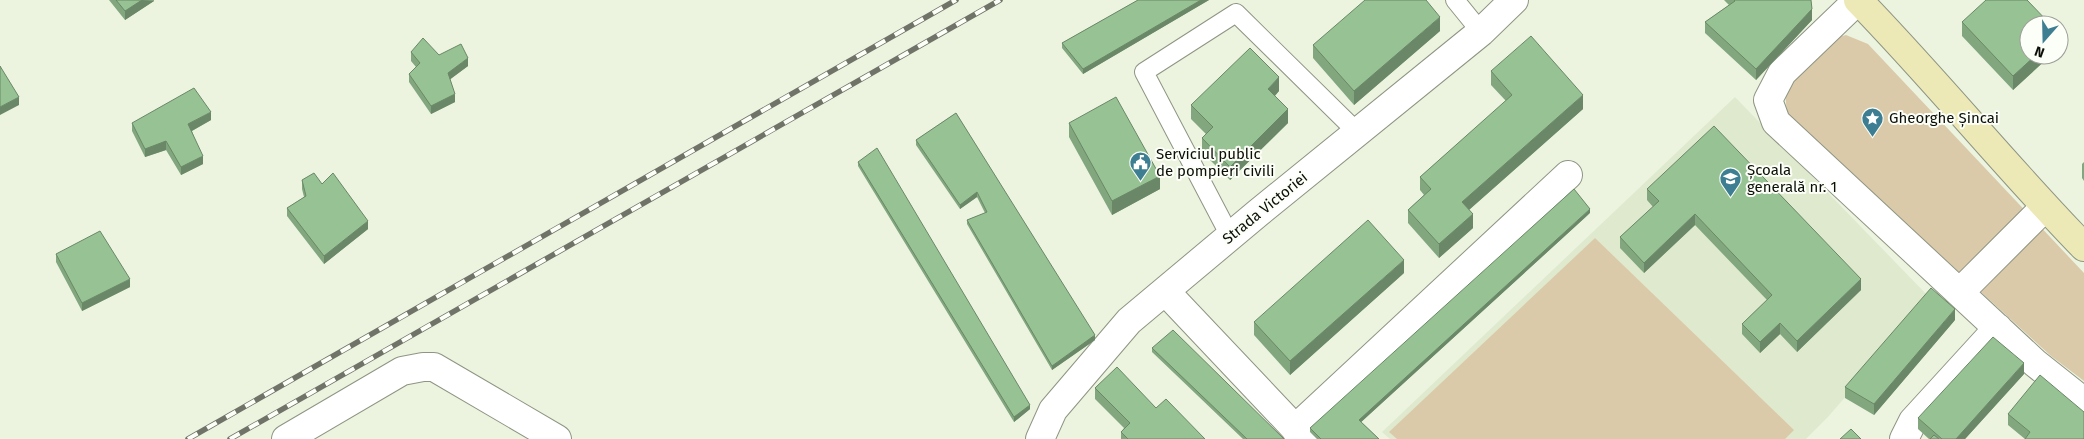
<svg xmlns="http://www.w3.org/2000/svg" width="2084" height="439" viewBox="0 0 2084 439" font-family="'Fira Sans',sans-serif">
  <rect width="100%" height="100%" fill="#ecf4e0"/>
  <path fill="#dfe9ce" d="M1735,97L1931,299L1827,418L1806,439H1390L1382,432Z"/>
  <path fill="#dbcaa9" d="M1846,35L1868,44L2084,273V381L2051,356L1787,115L1785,91L1806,58L1834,38Z
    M1595,238L1794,430L1785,439H1397L1389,432Z"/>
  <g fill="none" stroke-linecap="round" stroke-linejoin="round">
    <defs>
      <path id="service" d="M1455,0L1481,32
        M1230,236L1144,72L1236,13L1357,132"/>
      <path id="minor" d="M1858,0L1782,73L1768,100L1776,122L2035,363L2084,402
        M1165,291L1305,439
        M1960,292L2045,207
        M1295,429L1568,175
        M286,439L402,371L423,367H434L557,439
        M1040,439L1053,410L1129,321L1258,213L1481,32L1514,0
        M1904,439L1913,421L1998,328"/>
      <path id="secondary" d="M1858,0C1936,80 2006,167 2084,247"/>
    </defs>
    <use href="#service" stroke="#8e9583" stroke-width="20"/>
    <use href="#minor" stroke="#8e9583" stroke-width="30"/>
    <use href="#secondary" stroke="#8e9583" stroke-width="30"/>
    <use href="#service" stroke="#fff" stroke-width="18"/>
    <use href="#minor" stroke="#fff" stroke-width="28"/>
    <use href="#secondary" stroke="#ede9b6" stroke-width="28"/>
    <defs>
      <path id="rail" d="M188,439L956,0
        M230,439L1000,0"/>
    </defs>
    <use href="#rail" stroke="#707468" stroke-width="5.5"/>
    <use href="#rail" stroke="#fcfff7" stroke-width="4" stroke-dasharray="11" stroke-linecap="butt"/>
  </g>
  <path fill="#82a77e" d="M109,0H154V1L125,20Z
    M1138,0H1209L1083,74L1062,48V43Z
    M1724,0H1811L1812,20L1756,80L1705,33V22L1729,5Z
    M1962,22L2029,55H2051L2013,90L1962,36Z
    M1440,31L1354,105L1313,58V45Z
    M411,52L439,55L468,66L450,79L455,102L431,114L409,82V74L416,67L411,61Z
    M1491,71L1583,109L1469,210L1473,228L1439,258L1408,223V210L1424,195L1420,190V177L1506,101L1491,85Z
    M1279,91L1275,96L1288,123L1230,180L1202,152V138L1206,134L1191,119V105Z
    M956,113L1095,340L1052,370L967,224V220L985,213L977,197L960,209L916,145V140Z
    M211,120L192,131L203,164L181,175L166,150L145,157L132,131V123Z
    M1069,123L1160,189L1112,215L1069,137Z
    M858,162L1030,409L1014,422L858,166Z
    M2084,162V181L2082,178V164Z
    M302,180L322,184L368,229L324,264L287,216V208L304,197L302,189Z
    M1647,189L1861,290L1797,352L1780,334L1760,353L1742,334V324L1767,300L1695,225L1644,273L1620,248V237L1653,207L1647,200Z
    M1590,213L1361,422L1379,439H1317L1310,432V428Z
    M56,254L130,287L82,311L56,262Z
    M1404,273L1290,375L1254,335V322Z
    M1955,320L1874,415L1845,398V387Z
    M1152,348L1284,439H1243L1152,352Z
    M2024,374L1965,439H1929L1918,429V418Z
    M1095,388L1156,408L1205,439H1121V432L1124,428L1095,399Z
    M2084,412L2025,439L2008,425V414Z"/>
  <path fill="#6a8867" d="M142,0L154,1L125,20V11Z
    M1201,0H1209L1083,74V69Z
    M1812,9V20L1756,80V69Z
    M1440,17V31L1354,105V91Z
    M2036,55H2051L2013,90V76Z
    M468,58V66L448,81V73Z
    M1279,77V91L1268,103V89Z
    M455,94V102L431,114V106Z
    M1583,95V109L1462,216V202Z
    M19,97V105L0,115V107Z
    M1288,109V123L1230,180V167Z
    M211,112V120L188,133V124Z
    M166,141V150L145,157V149Z
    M203,156V164L181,175V167Z
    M1160,176V189L1112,215V201Z
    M977,192V197L960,209V205Z
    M1590,209V213L1359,424V420Z
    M1473,214V228L1439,258V244Z
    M1695,214V225L1644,273V263Z
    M368,221V229L324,264V256Z
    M1404,260V273L1290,375V361Z
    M130,279V287L82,311V303Z
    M1861,279V290L1797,352V341Z
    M1955,309V320L1874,415V404Z
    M1780,323V334L1760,353V342Z
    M1095,335V340L1052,370V366Z
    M2024,363V374L1965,439H1956Z
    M1030,405V409L1014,422V417Z"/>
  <path fill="#97c293" stroke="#6a8867" d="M116,0H142L125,11Z
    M1138,0H1201L1083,69L1062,43Z
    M1365,0H1426L1440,17L1354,91L1313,45Z
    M1734,0H1811L1812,9L1756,69L1705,22L1735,1Z
    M1986,0H2027L2051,25H2029V55H2036L2013,76L1962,22Z
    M1531,36L1583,95L1462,202L1473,214L1439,244L1408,210L1431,189L1420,177L1512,95L1491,71Z
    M423,38L439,55L461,44L468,58L448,73L455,94L431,106L409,74L420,63L411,52Z
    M1250,48L1279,77L1268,89L1288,109L1230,167L1202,138L1213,127L1191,105Z
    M0,66L19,97L0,107Z
    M194,88L211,112L188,124L203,156L181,167L166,141L145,149L132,123Z
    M1116,97L1160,176L1112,201L1069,123Z
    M956,113L1095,335L1052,366L967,220L987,212L977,192L960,205L916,140Z
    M1714,126L1861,279L1797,341L1780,323L1760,342L1742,324L1772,295L1695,214L1644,263L1620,237L1659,201L1647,189Z
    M877,148L1030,405L1014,417L858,162Z
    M314,173L322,184L333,173L368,221L324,256L287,208L306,196L302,180Z
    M1574,189L1590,209L1359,420L1379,439H1321L1310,428Z
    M1368,220L1404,260L1290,361L1254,322Z
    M100,231L130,279L82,303L56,254Z
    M1931,288L1955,309L1874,404L1845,387Z
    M1173,330L1284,439H1247L1152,348Z
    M1993,337L2024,363L1956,439H1942L1918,418Z
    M1117,367L1156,408L1166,399L1205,439H1128L1121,432L1130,423L1095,388Z
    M2040,375L2084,412V439H2025L2030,432L2008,414Z
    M1851,429L1861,439H1840Z
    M1934,435L1939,439H1930Z"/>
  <defs>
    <symbol id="sight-pin" viewBox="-11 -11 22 30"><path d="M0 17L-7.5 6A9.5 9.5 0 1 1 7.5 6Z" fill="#3e7e92" stroke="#fcfff7"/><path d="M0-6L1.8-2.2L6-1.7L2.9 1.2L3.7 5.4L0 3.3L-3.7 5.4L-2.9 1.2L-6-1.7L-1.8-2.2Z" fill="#fff"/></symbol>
    <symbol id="civic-pin" viewBox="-11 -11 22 30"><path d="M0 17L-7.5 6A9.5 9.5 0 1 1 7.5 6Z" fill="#3e7e92" stroke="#fcfff7"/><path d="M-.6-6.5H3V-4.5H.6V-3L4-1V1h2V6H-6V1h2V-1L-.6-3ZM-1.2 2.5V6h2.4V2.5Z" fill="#fff"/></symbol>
    <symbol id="school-pin" viewBox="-11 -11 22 30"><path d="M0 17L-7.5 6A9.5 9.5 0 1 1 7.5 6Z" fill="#3e7e92" stroke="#fcfff7"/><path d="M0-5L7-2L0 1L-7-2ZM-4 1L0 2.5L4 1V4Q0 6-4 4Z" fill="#fff"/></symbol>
  </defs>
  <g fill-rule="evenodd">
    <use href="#sight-pin" x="1860" y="106" width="25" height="34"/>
    <use href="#civic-pin" x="1128" y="150" width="25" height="34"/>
    <use href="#school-pin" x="1718" y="166" width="25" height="34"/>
  </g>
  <g text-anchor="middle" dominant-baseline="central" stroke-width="4" stroke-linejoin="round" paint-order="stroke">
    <g font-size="15" fill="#0b0d07" stroke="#fcfff7" text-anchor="start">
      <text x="1889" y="118">Gheorghe Șincai</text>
      <text x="1156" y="154">Serviciul public<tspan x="1156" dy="17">de pompieri civili</tspan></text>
      <text x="1747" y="170">Școala<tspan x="1747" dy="17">generală nr. 1</tspan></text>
    </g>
    <g font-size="15" fill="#0b0d07" stroke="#fcfff7">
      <text transform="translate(1265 208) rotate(-39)">Strada Victoriei</text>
    </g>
  </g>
  <g transform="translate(2044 40) rotate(200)"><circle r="24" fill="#fcfff7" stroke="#9c9e97"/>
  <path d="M0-4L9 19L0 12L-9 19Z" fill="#3e7e92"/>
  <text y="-8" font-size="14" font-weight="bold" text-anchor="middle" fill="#0b0d07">N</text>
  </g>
</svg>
